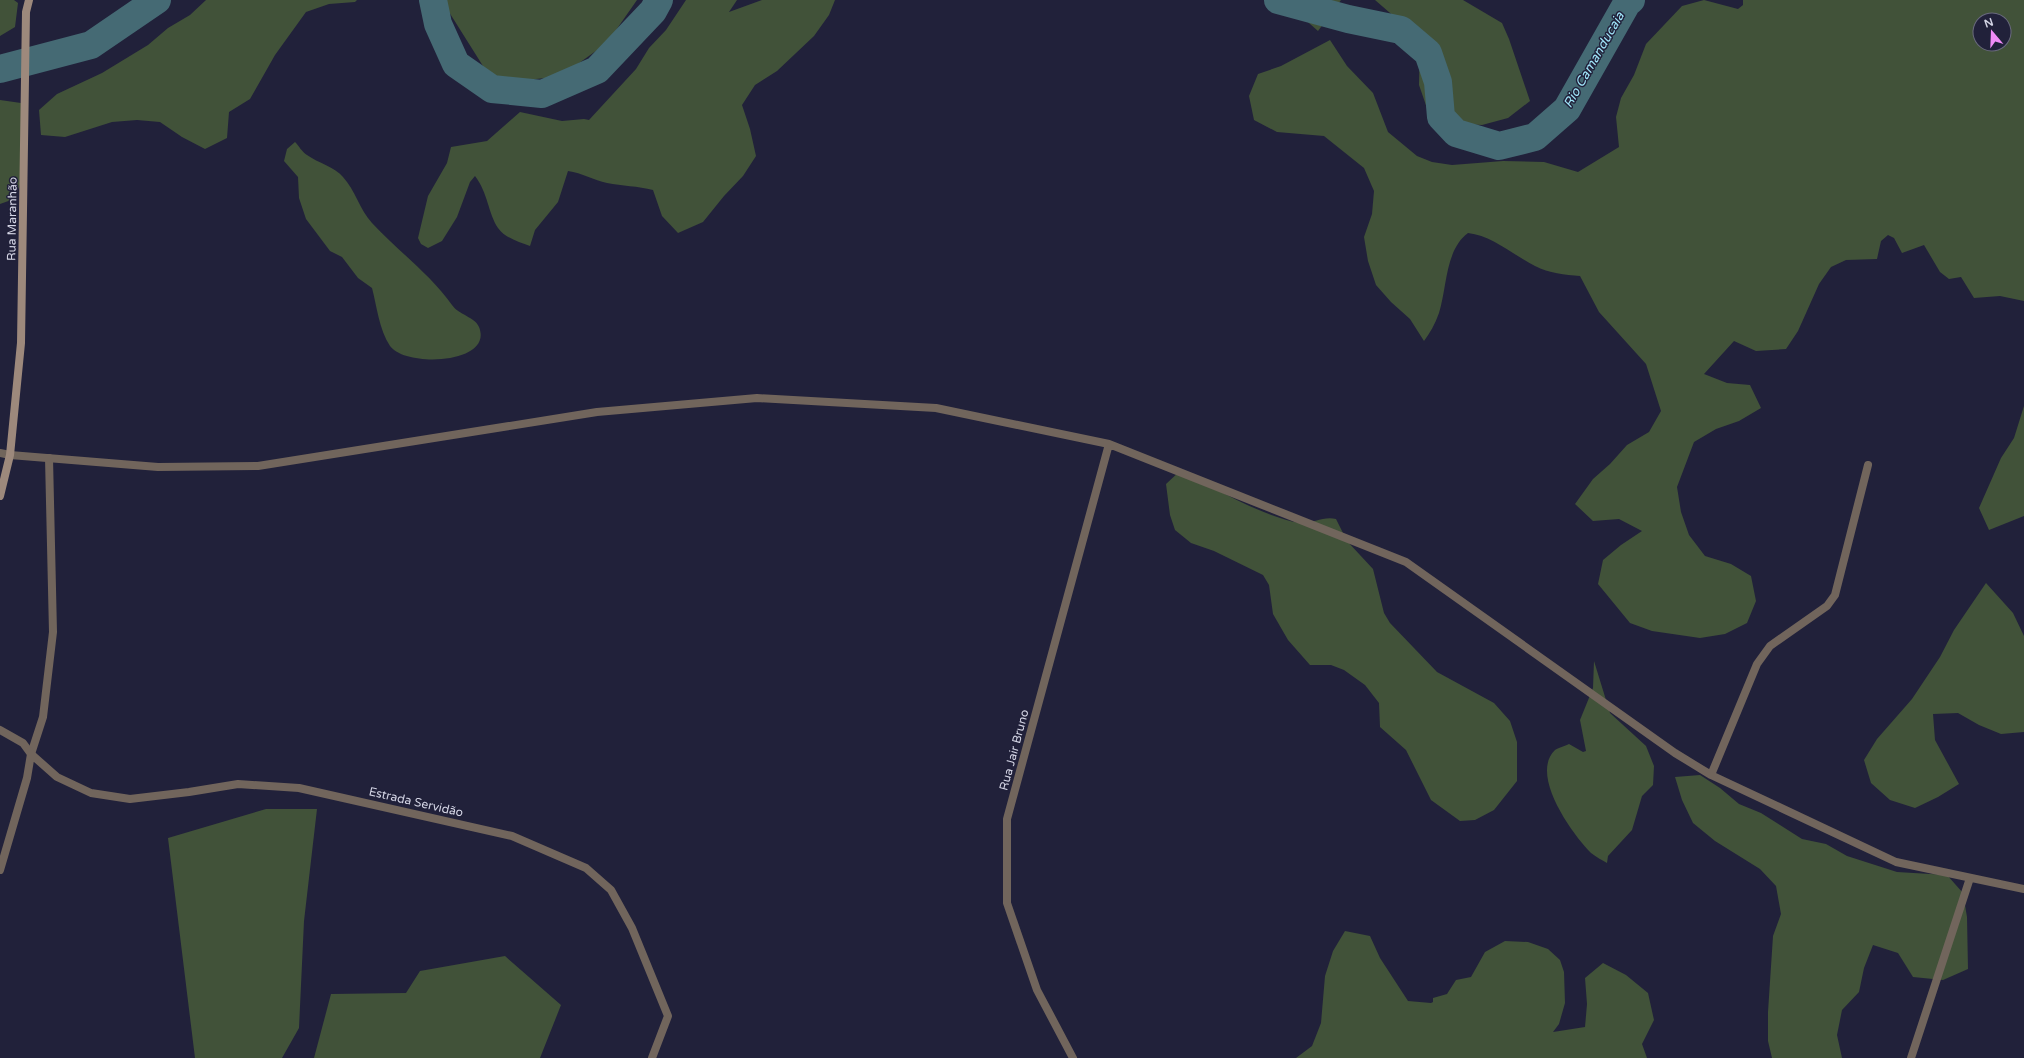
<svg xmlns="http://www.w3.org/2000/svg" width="2024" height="1058" viewBox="0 0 2024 1058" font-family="'Varela Round',sans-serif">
  <rect width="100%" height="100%" fill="#21213a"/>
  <path fill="#415239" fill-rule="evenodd" d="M0,0H14L18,3L15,27L0,36Z
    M206,0H357L355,2L329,4L306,12L275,55L250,99L229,112L227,138L205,149L182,137L160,122L137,120L112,122L65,137L41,135L39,110L57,94L102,73L148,45L168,28L190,15Z
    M446,0H637L607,43L575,66L546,78L516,81L488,74L449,12Z
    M686,0H737L729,12L762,0H835L829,15L814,36L777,71L755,85L742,105L750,129L756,156L743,176L724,196L703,222L678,233L662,216L653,190C638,186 622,186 607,183C594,180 582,173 568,171L558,202L535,230L530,246C519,242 505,238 498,228C488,213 488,193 475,176L470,182L457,217L442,241L428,248L421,244L418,238L428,196L447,163L451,147L487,141L520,112L562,121L584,119L589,120L636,69L649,48L666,30Z
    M1276,0H1341L1318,31L1301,16Z
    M1375,0H1463L1502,23L1509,39L1530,101L1508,118L1482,125L1446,123L1429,114L1419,85L1420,44L1397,19Z
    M1704,0L1738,9L1743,5V0H2024V301L2000,296L1974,298L1961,277L1949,279L1940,272L1924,245L1902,253L1894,238L1888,235L1881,241L1877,259L1846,260L1831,267L1819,284L1798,331L1786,349L1756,351L1734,341L1704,374L1727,383L1750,385L1761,408L1739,421L1716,429L1694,442L1677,487L1681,512L1689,535L1705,556L1731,564L1751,576L1756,601L1747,623L1725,634L1700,638L1652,631L1630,623L1598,584L1603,560L1621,545L1642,531L1619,519L1593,521L1575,504L1593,479L1610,464L1627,445L1649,432L1661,411L1646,364L1599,312L1580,276C1565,275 1549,273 1535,266C1513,255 1493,236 1468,233C1445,250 1447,288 1439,313C1435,324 1430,333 1424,341L1410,319L1391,302L1376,285L1368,261L1364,237L1372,214L1374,191L1364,168L1324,136L1277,132L1254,120L1249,96L1258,74L1281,66L1330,40L1347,66L1373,93L1388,132L1417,156L1432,162L1452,165L1503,161L1544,162L1578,172L1619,147L1616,117L1621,98L1634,75L1646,44L1682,6ZM1980,20H2004V44H1980Z
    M0,100L21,103L23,177L14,199L0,204Z
    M295,142C299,146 302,152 307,155C318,163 335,167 343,177C355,190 360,210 372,223C398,251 430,274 452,305C459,315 475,317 479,327C494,364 406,368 390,346C379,329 377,307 372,288L358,278L342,257L330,251L306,219L299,198L298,177L284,161L287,149Z
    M2024,406V516L1989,530L1979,508L2001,458L2014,438Z
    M1181,470C1213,488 1264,517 1300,523C1312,524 1323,516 1336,519L1347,541L1373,569L1384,613L1390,623L1437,672L1494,703L1510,721L1517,742V781L1494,810L1475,820L1460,821L1431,800L1406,750L1380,727L1379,703L1365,685L1344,670L1331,665H1310L1288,640L1273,614L1269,585L1263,575L1214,551L1191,543L1175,530L1170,515L1166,484Z
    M1986,583L2013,613L2024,636V732L2001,734L1979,725L1958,713L1933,714L1935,740L1959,784L1938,797L1915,808L1890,800L1871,783L1864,760L1877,739L1912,699L1940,657L1954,630Z
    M1594,661L1610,713L1646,746L1654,766L1653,785L1642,796L1632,830L1608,856L1607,863C1602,860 1596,857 1591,853C1573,835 1529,775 1555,750C1558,748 1565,746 1569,744L1583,752L1586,751L1580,720L1593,688Z
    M1700,775L1720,788L1739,804L1761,813L1802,839L1826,844L1847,856L1897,872L1947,875L1963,893L1967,917L1968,969L1943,980L1913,977L1898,953L1873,945L1864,968L1859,992L1842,1010L1837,1035L1842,1058H1772L1768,1041V1012L1773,936L1781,914L1776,886L1760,869L1715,841L1693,823L1682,800L1675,777Z
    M266,809H317L304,921L299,1028L282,1058H195L168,838Z
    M1345,931L1370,936L1380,958L1408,1001L1431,1003L1433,1002V998L1447,994L1456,980L1471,977L1485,952L1505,941L1528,942L1548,949L1560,960L1564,972L1565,1003L1559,1024L1553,1032L1585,1027L1587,1004L1585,978L1603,963L1626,975L1648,993L1654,1020L1642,1044L1647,1058H1296L1312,1046L1321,1023L1325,976L1333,951Z
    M505,956L561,1005L540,1058H314L331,994L406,993L420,971Z"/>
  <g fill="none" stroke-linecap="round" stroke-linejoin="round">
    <path stroke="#456a74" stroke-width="28" d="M433,0L438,24L456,64L492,89L542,94L597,70L653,11L659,0
      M1278,0L1348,19L1401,30L1428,53L1438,82L1441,117L1456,133L1499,146L1535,137L1567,109L1627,3L1631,0
      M0,69L91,45L157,0"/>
    <path stroke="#71655c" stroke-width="8" d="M0,453L10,455
      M31,754L43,717L53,632L49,458"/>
    <path stroke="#71655c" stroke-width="8" d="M10,455L158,467L258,466L597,412L757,398L936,408L1109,444L1406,562L1675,753L1711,775L1896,862L2024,889
      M0,730L23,743L31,754L57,777L91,793L130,799L189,792L238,784L299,788L512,836L586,868L611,890L632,928L668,1016L652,1058
      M1711,775L1757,664L1770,646L1827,606L1835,595L1868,465
      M0,870L27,778L31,754
      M1073,1058L1037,990L1007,903V819L1109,444
      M1911,1058L1970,878"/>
    <path stroke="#9d897c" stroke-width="8" d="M0,496L10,455L21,343L26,12L29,0"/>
  </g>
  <g text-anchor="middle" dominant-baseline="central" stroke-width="3" stroke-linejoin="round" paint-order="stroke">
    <g font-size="12" fill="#d4d5e5" stroke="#21213a">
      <text transform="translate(12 219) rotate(-89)">Rua Maranhão</text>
      <text transform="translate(1014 750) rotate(-75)">Rua Jair Bruno</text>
      <text transform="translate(416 802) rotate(13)">Estrada Servidão</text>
    </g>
    <g font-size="13" font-style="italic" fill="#a0e6fa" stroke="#21213a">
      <text transform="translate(1594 60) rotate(-60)">Rio Camanducaia</text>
    </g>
  </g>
  <g transform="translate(1992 32) rotate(341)"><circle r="19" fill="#21213a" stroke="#69697e"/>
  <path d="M0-3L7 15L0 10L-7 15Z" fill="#ef8bf6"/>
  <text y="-6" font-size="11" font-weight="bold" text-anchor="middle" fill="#d4d5e5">N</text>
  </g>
</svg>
